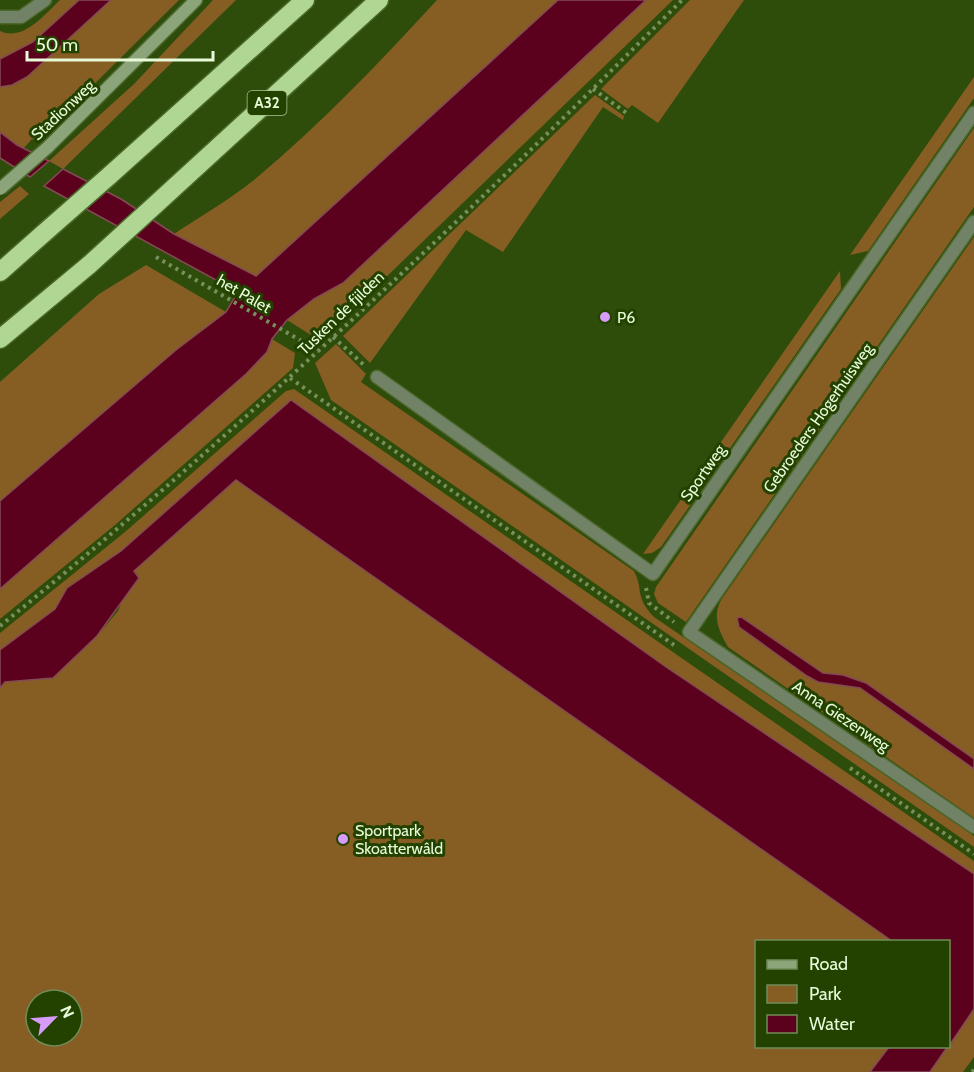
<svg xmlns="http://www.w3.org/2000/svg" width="974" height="1072" viewBox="0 0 974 1072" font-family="Cabin,sans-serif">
  <rect width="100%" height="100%" fill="#2e4d0b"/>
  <path fill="#865d23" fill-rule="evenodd" d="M60,0H79L33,42L0,59V31C23,42 45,14 60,0Z
    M111,0H179L37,141L32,139L23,149L0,132V87L12,85L27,77Z
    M213,0H236L63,169L49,161L134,84Z
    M437,0H558L256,276L174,234C201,216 229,200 254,180C320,125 379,63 437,0Z
    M646,0H673L323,338L314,337L287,320L314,299L343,283Z
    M690,0H744L658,123L632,105L628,109L601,89Z
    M974,77V98L868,251L850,255Z
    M595,95L624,116L623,120L603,107L503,252L466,230L370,363L343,336Z
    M974,128V207L686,622L658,603L654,594L656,587Z
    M20,186L29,194L0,219V202Z
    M974,237V759L866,683L843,675L823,673L737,623L807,676L818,682L860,688L974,769V818L728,647C719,631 712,617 721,600Z
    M146,265L226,312L176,350L0,501V382L99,294Z
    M840,271L841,289L661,547L652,553L643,554Z
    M272,339L295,353L293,368L115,525L0,619V589L246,374L267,352Z
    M336,344L366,374L361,382L634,571C644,590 634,596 654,617L974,836V847L331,400L315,363Z
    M294,389L974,861V874L666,667L291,400L121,551L67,588L55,609L0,650V633L125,532L286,391Z
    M236,480L892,941L756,942V1046L889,1047L870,1072H0V688L5,682L53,678L97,636L118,611L134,571ZM36,1000H72V1036H36Z
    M974,1009V1057L963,1072H930Z"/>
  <path fill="#5b001d" stroke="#854b55" stroke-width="1.5" d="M79,0H111L27,77L12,85L0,87V59L33,42Z
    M558,0H646L343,283L314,299L287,320L272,339L267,352L246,374L0,589V501L176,350L226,312L238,292L44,186L63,169L121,199L174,234L256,276Z
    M0,132L17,145L49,161L30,177L0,158Z
    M291,400L666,667L974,874V1009L949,1046L948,942L892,941L236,480L134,571L139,578L97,636L53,678L5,682L0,688V650L55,609L67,588L121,551Z
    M741,617L823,673L843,675L866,683L974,759V769L860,688L818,682L807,676L739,627L737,618Z
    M948,1046L930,1072H870L889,1047Z"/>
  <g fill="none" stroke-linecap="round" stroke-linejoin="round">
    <defs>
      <path id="lane" d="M377,377L653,574L974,113"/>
      <path id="street" d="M0,17H21L45,0
        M974,222L689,632L974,827"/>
      <path id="secondary" d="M48,147L196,0"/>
      <path id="highway" d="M109,176L305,0
        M155,205L379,0
        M0,272L44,233
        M0,339L89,265"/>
    </defs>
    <use href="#lane" stroke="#4c692c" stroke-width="15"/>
    <use href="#street" stroke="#4c692c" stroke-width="15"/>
    <use href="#secondary" stroke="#4c692c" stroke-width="15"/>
    <use href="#highway" stroke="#4c692c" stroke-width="21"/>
    <path stroke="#77915c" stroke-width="4" stroke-dasharray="3 4.5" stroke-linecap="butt" d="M593,89L628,114
      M156,257L319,351
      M333,337L364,365
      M290,378L674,645
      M646,588L649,603L674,622
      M0,626C240,432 464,219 682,0
      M850,768L974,854
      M972,1072L974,1070"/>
    <use href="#lane" stroke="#728267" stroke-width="12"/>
    <use href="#street" stroke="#728267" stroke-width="12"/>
    <use href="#secondary" stroke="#8ba479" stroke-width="12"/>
    <use href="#highway" stroke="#b0d693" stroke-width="18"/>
    <defs>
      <path id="secondary-bridge" d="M0,189L48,147"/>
      <path id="highway-bridge" d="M44,233L109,176
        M89,265L155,205"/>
    </defs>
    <use href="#secondary-bridge" stroke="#4c692c" stroke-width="15" stroke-linecap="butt"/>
    <use href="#highway-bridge" stroke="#4c692c" stroke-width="21" stroke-linecap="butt"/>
    <use href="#secondary-bridge" stroke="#8ba479" stroke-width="12"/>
    <use href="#highway-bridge" stroke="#b0d693" stroke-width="18"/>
  </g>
  <g fill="#d79bf9" stroke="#234200" stroke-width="2">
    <circle cx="605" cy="317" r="6"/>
    <circle cx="343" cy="839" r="6"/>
  </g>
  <g text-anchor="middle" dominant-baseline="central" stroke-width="6" stroke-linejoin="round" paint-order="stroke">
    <rect fill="#234200" stroke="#acc498" stroke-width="1.5" x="247.5" y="91" width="39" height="24" rx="4.5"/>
    <g font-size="15" font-weight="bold" fill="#e7fbd9">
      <text x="267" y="103">A32</text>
    </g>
    <g font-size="16" fill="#e7fbd9" stroke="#234200">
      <text transform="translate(63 110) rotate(-43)">Stadionweg</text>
      <text transform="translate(244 294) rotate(30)">het Palet</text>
      <text transform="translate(341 313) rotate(-44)">Tusken de fjilden</text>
      <text transform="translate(818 418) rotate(-55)">Gebroeders Hogerhuisweg</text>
      <text transform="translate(703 473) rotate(-55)">Sportweg</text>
      <text transform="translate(841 716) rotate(34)">Anna Giezenweg</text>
    </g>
    <g font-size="16" fill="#e7fbd9" stroke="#234200" text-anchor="start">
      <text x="617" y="317">P6</text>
      <text x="355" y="830">Sportpark<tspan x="355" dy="18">Skoatterwâld</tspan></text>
    </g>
  </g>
  <rect x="755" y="940" width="195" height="108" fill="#234200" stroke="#718c57" stroke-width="1.5"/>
  <rect x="767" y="960" width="30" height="9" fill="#8ba479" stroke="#718c57" stroke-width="1.5"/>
  <text x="809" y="970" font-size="18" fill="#e7fbd9">Road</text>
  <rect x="767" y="985" width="30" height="18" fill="#865d23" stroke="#718c57" stroke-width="1.5"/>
  <text x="809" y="1000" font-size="18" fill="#e7fbd9">Park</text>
  <rect x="767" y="1015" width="30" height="18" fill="#5b001d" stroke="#718c57" stroke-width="1.5"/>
  <text x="809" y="1030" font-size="18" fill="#e7fbd9">Water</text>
  <g transform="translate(54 1018) rotate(65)"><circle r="28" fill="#234200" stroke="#718c57" stroke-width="1.5"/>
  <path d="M0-4.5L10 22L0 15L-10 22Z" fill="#d79bf9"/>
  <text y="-9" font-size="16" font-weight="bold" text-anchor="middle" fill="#e7fbd9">N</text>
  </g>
  <path d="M27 51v9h186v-9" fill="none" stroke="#e7fbd9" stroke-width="3"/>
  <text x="36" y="51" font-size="18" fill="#e7fbd9" stroke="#234200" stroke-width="4.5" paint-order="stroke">50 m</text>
</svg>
